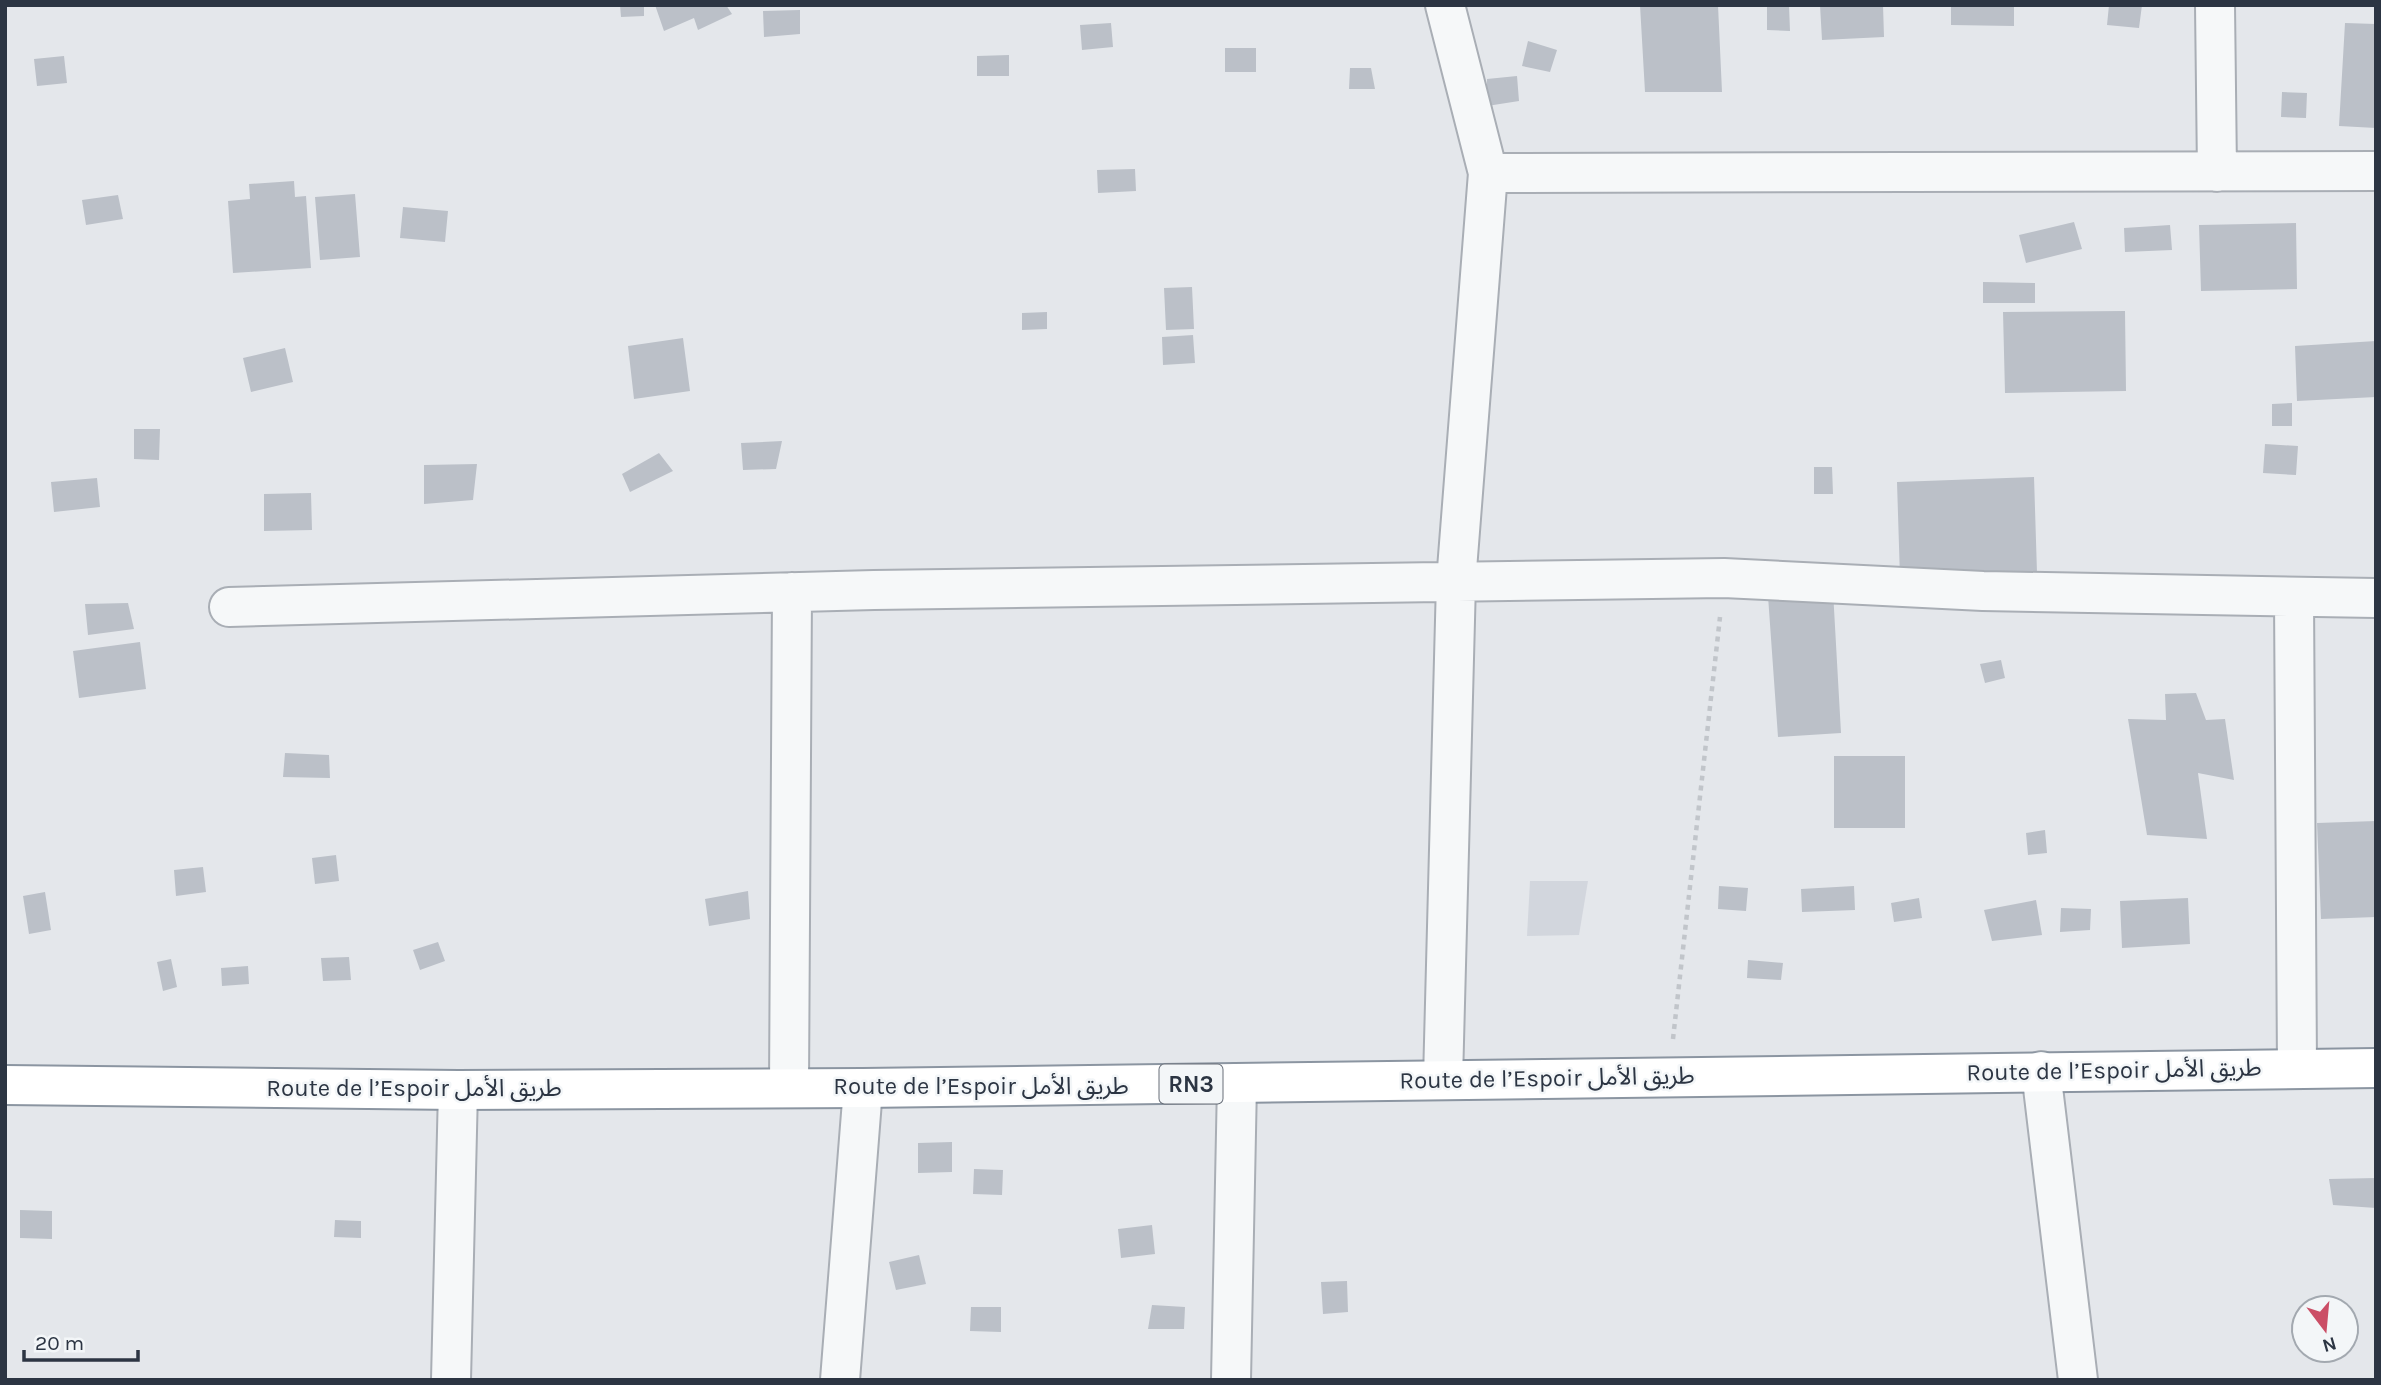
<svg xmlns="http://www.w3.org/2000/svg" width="2381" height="1385" viewBox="0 0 2381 1385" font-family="Karla,'Noto Sans Arabic',sans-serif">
  <rect width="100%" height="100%" fill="#e4e7eb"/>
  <path fill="#d2d6dd" d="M1530,881H1588L1579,935L1527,936Z"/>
  <path fill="#bbc0c8" d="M620,5H644V16L621,17Z
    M655,5H726L732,14L698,30L694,18L664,31Z
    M1640,5H1718L1722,92H1645Z
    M1767,5H1789L1790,31L1767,30Z
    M1820,5H1883L1884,37L1822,40Z
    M1951,5H2014V26L1951,25Z
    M2109,5H2142L2139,28L2107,25Z
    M800,10V34L764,37L763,11Z
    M1111,23L1113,47L1082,50L1080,25Z
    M2345,23L2376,24V128L2339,126Z
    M1528,41L1557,50L1550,72L1522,66Z
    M1225,48H1256V72H1225Z
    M1009,55V76H977V56Z
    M64,56L67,83L37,86L34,59Z
    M1350,68H1371L1375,89H1349Z
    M1517,76L1519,101L1487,106V79Z
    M2282,92L2307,93L2306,118L2281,117Z
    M1135,169L1136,191L1098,193L1097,170Z
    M294,181L295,197L306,196L311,268L233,273L228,201L250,199L249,184Z
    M355,194L360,257L320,260L315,197Z
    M118,195L123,219L86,225L82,200Z
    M403,207L448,211L445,242L400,238Z
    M2074,222L2082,249L2026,263L2019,235Z
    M2296,223L2297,289L2201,291L2199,225Z
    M2170,225L2172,250L2125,252L2124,228Z
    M1983,282L2035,283V303H1983Z
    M1192,287L1194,329L1166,330L1164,288Z
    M2125,311L2126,391L2005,393L2003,312Z
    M1047,312V329L1022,330V313Z
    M1193,335L1195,363L1163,365L1162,337Z
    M683,338L690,391L634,399L628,346Z
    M2376,341V397L2297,401L2295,346Z
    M285,348L293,382L251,392L243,358Z
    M2292,403V426H2272V404Z
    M134,429H160L159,460L134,459Z
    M782,441L776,469L743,470L741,443Z
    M2265,444L2298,446L2296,475L2263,473Z
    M659,453L673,471L630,492L622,474Z
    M477,464L473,500L424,504V465Z
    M1814,467H1832L1833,494H1814Z
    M2034,477L2037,573L1900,578L1897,482Z
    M97,478L100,507L54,512L51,482Z
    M311,493L312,530L264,531V494Z
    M1833,591L1841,733L1778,737L1768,596Z
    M128,603L134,629L88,635L85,604Z
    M140,642L146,689L79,698L73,651Z
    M2001,660L2005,678L1985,683L1980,664Z
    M2196,693L2206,720L2225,719L2234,780L2198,773L2207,839L2147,835L2128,719L2166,720L2165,694Z
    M285,753L329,755L330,778L283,777Z
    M1834,756H1905V828H1834Z
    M2376,821V917L2321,919L2317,823Z
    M2045,830L2047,853L2028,855L2026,833Z
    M336,855L339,881L315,884L312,858Z
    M203,867L206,892L176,896L174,870Z
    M1719,886L1748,888L1746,911L1718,909Z
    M1854,886L1855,910L1802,912L1801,889Z
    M748,891L750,919L709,926L705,899Z
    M45,892L51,930L29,934L23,896Z
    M1919,898L1922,918L1894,922L1891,903Z
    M2188,898L2190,944L2122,948L2120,901Z
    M2036,900L2042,935L1992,941L1984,910Z
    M2061,908L2091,909L2090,930L2060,932Z
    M438,942L445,961L420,970L413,950Z
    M349,957L351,980L323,981L321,958Z
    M171,959L177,987L163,991L157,962Z
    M1748,960L1783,963L1781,980L1747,978Z
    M248,966L249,984L222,986L221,968Z
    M952,1142V1172L918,1173V1143Z
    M974,1169L1003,1170L1002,1195L973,1194Z
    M2376,1178V1208L2333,1205L2329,1179Z
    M20,1210L52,1211V1239L20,1238Z
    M335,1220L361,1221V1238L334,1237Z
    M1152,1225L1155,1254L1121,1258L1118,1229Z
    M919,1255L926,1284L896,1290L889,1262Z
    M1347,1281L1348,1312L1323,1314L1321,1282Z
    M1152,1305L1185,1307L1184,1329H1148Z
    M971,1307H1001V1332L970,1331Z"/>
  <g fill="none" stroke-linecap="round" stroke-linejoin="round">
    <defs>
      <path id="street" d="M2215,5L2217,172
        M1488,173L2376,171
        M2294,598L2297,1068
        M229,607L874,590L1724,578L1983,591L2376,598
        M2041,1071L2078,1380
        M1443,1080L1456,582L1488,173L1445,5
        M789,1086L792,592
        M451,1380L458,1090
        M840,1380L863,1088
        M1231,1380L1237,1083"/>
      <path id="highway" d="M5,1085L458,1090L863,1088L2376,1068"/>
    </defs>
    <use href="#street" stroke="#a9aeb5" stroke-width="42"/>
    <use href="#highway" stroke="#8b95a1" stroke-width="42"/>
    <path stroke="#c1c5ca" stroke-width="4.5" stroke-dasharray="5 5" stroke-linecap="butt" d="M1673,1039L1720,617"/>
    <use href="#street" stroke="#f6f8f9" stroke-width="38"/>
    <use href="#highway" stroke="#fff" stroke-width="38"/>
  </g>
  <g text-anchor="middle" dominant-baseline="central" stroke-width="5" stroke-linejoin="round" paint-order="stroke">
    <rect fill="#f3f6f8" stroke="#686f79" stroke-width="2" x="1159.5" y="1064.5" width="63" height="39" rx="5"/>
    <g font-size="23" font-weight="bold" fill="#2c3543">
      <text x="1191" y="1084">RN3</text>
    </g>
    <g font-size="24" fill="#2c3543" stroke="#f3f6f8">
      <text transform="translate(2114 1070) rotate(-1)">Route de l’Espoir طريق الأمل</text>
      <text transform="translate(1547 1078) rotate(-1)">Route de l’Espoir طريق الأمل</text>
      <text x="981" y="1086">Route de l’Espoir طريق الأمل</text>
      <text x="414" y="1088">Route de l’Espoir طريق الأمل</text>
    </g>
  </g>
  <rect width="2381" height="1385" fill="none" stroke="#2c3543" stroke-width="14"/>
  <g transform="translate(2325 1329) rotate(164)"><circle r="33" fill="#f3f6f8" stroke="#a3a9b0" stroke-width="2"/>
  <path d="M0-5L12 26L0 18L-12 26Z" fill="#cb4e66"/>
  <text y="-10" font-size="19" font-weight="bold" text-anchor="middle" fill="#2c3543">N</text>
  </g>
  <path d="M24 1350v10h114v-10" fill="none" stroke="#2c3543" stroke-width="3.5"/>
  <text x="35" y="1350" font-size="21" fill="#2c3543" stroke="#f3f6f8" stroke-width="5" paint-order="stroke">20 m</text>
</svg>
